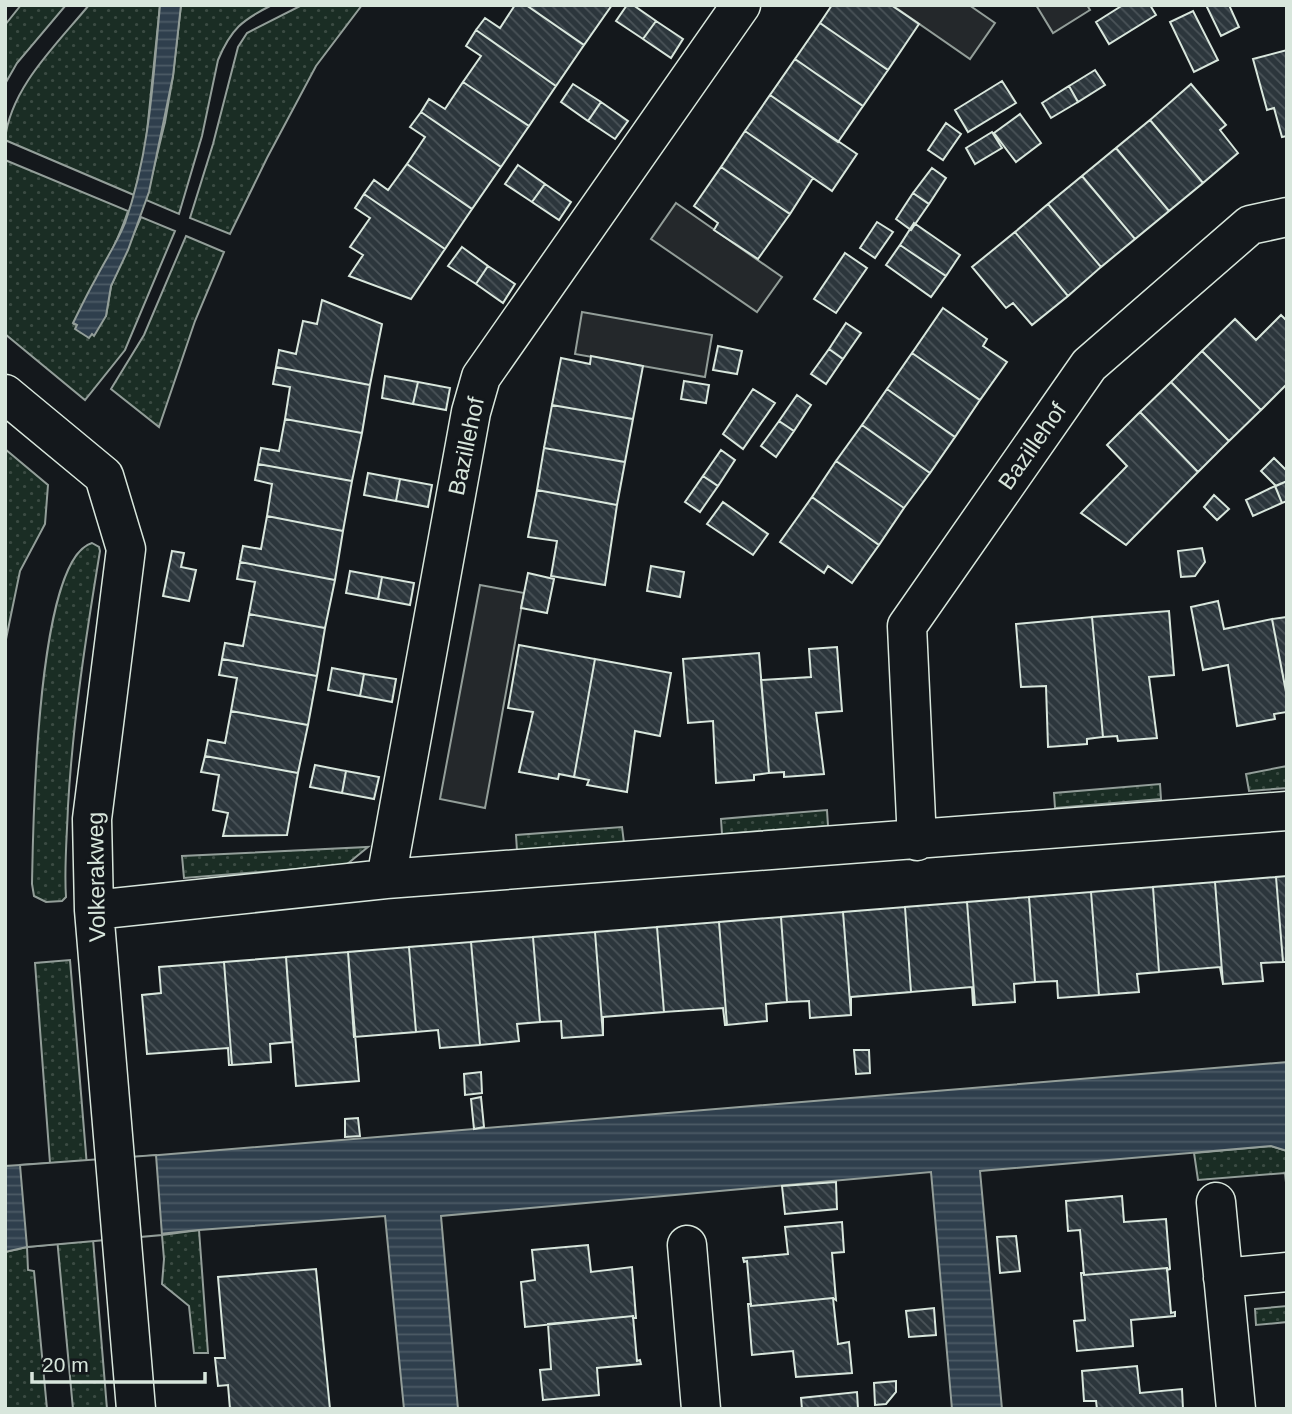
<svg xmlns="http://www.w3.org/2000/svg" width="1292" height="1414" viewBox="0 0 1292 1414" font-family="Arial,sans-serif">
  <defs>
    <pattern id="grass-dots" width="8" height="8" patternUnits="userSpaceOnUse" patternTransform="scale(1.75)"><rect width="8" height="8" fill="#1a2d24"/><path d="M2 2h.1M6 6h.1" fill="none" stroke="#3b4b43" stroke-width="1.8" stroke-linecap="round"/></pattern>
    <pattern id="water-rules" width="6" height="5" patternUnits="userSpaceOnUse" patternTransform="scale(1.75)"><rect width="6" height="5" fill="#2f3f4d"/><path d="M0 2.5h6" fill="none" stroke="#4c5b66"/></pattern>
    <pattern id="building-back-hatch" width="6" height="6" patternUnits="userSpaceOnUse" patternTransform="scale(1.75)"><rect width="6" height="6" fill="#2c363c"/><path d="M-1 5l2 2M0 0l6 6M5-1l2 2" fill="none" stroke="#4a5358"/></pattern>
  </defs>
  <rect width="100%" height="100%" fill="#14181c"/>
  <path fill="url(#grass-dots)" stroke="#939e99" stroke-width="2" d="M21,5H66L17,63L5,84V25Z
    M89,5H160L145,151L134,195L5,140C10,88 57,44 89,5Z
    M181,5H272C242,20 231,29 218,60L202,136L179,214L146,200L165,122L173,76Z
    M302,5H362L316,66L267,158L230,234L190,218L213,144L238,47L247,33Z
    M5,160L128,211C115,251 92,286 74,324L77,325L106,316L111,286L141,217L175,231L125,350L85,400L5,334Z
    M186,236L224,252L195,321L159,427L111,389L144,335Z
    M5,449L48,485L45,524L20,571L5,644Z
    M92,543L99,547L100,551C86,636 73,720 68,806C67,836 64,867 66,897L62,901L46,902L34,896L32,884C33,830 36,559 92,543Z
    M1287,766V788L1249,791L1246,774Z
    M1160,784L1161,799L1055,808L1054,793Z
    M827,810L828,826L722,834L721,819Z
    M622,827L624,843L517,851L516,835Z
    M368,847L346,865L184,878L182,856Z
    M70,960L107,1409H73L50,1163L35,963Z
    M1271,1146L1287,1151V1192L1285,1173L1198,1180L1194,1153Z
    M199,1230L208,1353H194L189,1306L162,1284L164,1259L162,1235Z
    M27,1247L28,1270L34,1271L47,1409H5V1252Z
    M1287,1306V1322L1256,1325L1255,1309Z"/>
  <path fill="#24282b" stroke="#939e99" stroke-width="2" d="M892,5H969L995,23L970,59Z
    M1036,5H1087L1090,10L1053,33Z
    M676,203L782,277L757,312L651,239Z
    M582,312L712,335L705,377L575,354Z
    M480,585L524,593L485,808L440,799Z"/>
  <path fill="url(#water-rules)" stroke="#939e99" stroke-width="2" d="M160,5H181L173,76L149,192L128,250L111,286L106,316L94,336L92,334L89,338L75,329L77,325L73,323C80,309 87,294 95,280C105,260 117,243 125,223C150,152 153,79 160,5Z
    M1287,1062V1151L1271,1146L980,1171L1002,1409H952L931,1172L441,1216L458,1409H404L385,1216L199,1230L27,1247L5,1252V1166L86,1161Z"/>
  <path fill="#14181c" stroke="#939e99" stroke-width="2" d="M156,1155L162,1235L27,1247L20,1165Z"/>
  <path fill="url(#building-back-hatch)" stroke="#d8e6dc" stroke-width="2" d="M515,5H526L584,45L556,86L476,30L485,18L500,28Z
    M526,5H612L584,45Z
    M627,5H633L656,21L643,39L616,21Z
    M832,5H891L919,24L888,70L820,23Z
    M1123,5H1150L1156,15L1109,44L1096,22Z
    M1206,5H1229L1239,27L1221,36Z
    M1193,11L1218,60L1194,72L1170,22Z
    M656,21L683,39L671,58L643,39Z
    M820,23L888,70L863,106L795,59Z
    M476,30L556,86L529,126L463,82L481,56L466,46Z
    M1287,50V136L1282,137L1274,108L1267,110L1253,59Z
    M795,59L863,106L838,142L770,95Z
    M1095,70L1105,85L1078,102L1069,86Z
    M1002,81L1016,103L968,132L955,110Z
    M463,82L529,126L501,167L421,112L429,99L445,109Z
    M573,84L601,102L588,121L561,102Z
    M1191,84L1226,125L1220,130L1238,153L1203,183L1150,120Z
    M1069,86L1078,102L1051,118L1042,103Z
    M770,95L857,154L832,191L745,131Z
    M601,102L628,121L615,139L588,121Z
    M421,112L501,167L472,209L407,164L425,137L410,127Z
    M1020,114L1041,143L1016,162L994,133Z
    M1150,120L1203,183L1169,211L1116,148Z
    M946,123L961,134L943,160L928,150Z
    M745,131L813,178L790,214L721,167Z
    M992,132L1002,148L975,164L966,148Z
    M1116,148L1169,211L1135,239L1082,176Z
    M407,164L472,209L445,249L364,194L374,180L388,190Z
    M518,165L545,184L532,202L505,184Z
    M721,167L790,214L758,259L714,230L718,223L694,206Z
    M932,168L946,178L929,204L913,193Z
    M1082,176L1135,239L1101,267L1048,204Z
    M545,184L571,202L559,220L532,202Z
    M913,193L929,204L911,230L896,219Z
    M364,194L445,249L411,299L349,276L363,255L350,247L370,218L355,208Z
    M1048,204L1101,267L1068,296L1015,232Z
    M877,222L893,232L875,258L860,248Z
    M914,223L960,255L946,276L900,245Z
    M1015,232L1068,296L1032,325L1013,303L1006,308L972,267Z
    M900,245L946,276L931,297L886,265Z
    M462,247L488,266L476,284L448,266Z
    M845,253L867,268L836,313L814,299Z
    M488,266L515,284L503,303L476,284Z
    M322,300L382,324L370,385L276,367L279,350L296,354L303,321L317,324Z
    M943,308L987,339L983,346L1007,362L980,400L912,353Z
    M1281,315L1287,321V384L1261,410L1202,351L1235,319L1256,340Z
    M846,323L861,333L843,359L829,349Z
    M718,346L742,351L737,374L713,370Z
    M829,349L843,359L826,384L811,374Z
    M1202,351L1261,410L1229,441L1171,382Z
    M912,353L980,400L955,437L887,389Z
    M591,356L643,366L633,419L552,405L561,358L590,364Z
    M276,367L370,385L362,433L285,419L290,387L273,384Z
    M385,376L418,382L413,404L382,398Z
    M684,381L709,385L706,403L681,399Z
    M418,382L450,388L446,410L413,404Z
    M1171,382L1229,441L1198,472L1140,412Z
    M753,389L775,403L743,449L723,434Z
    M887,389L955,437L930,473L862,425Z
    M797,395L811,405L794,431L779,421Z
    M552,405L633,419L625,462L544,448Z
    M1140,412L1198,472L1126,545L1081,513L1127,466L1107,445Z
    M285,419L362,433L352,481L258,464L261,448L279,451Z
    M779,421L794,431L776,457L761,446Z
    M862,425L930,473L904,508L836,461Z
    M544,448L625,462L617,505L537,490Z
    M721,450L735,460L718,486L703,476Z
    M1274,458L1287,471V481L1276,486L1261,471Z
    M836,461L904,508L879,545L812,497Z
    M258,464L352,481L343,531L267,516L272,484L255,480Z
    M368,473L400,479L396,501L364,495Z
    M703,476L718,486L700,512L685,502Z
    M400,479L432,485L428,507L396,501Z
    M1287,481V501L1282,503L1275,486Z
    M1275,486L1282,503L1253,516L1246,500Z
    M537,490L617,505L605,585L551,576L557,541L528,537Z
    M1214,495L1229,509L1217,520L1204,507Z
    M812,497L879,545L852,583L828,566L824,573L780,542Z
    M723,502L768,534L753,555L707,524Z
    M267,516L343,531L335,580L240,562L243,546L261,549Z
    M1202,548L1205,562L1195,576L1181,577L1178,551Z
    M172,551L184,553L181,567L196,570L189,601L163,596Z
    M240,562L335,580L325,628L249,614L255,582L237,579Z
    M651,566L684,572L680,597L647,591Z
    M350,571L382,577L378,599L346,593Z
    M528,573L554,579L547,613L521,608Z
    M382,577L414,583L410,605L378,599Z
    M1218,601L1224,629L1272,619L1287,697V712L1274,714L1275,719L1237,726L1228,665L1203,670L1191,607Z
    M1169,611L1174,675L1149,677L1157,738L1118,741L1117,736L1103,737L1092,617Z
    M249,614L325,628L317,676L222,659L225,643L243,646Z
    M1092,617L1103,737L1087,739V744L1048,747L1046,686L1021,687L1016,624Z
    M1287,617V697L1272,619Z
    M519,645L595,659L574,777L559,774L558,779L519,772L533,712L508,708Z
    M837,647L842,711L816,713L824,774L784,777V772L769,773L761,680L811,677L809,649Z
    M759,653L769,773L754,775V780L716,783L713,721L688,723L683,659Z
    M222,659L317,676L308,725L231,711L237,678L219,675Z
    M595,659L671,673L660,736L635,731L627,792L587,785L589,780L574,777Z
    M332,668L364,674L360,696L328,690Z
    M364,674L396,679L392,702L360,696Z
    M231,711L308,725L298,773L205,756L208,740L225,743Z
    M205,756L298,773L287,835L223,836L228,813L213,810L219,775L201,772Z
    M315,765L346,771L342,793L310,787Z
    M346,771L379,777L374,799L342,793Z
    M1287,876V962H1283L1276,877Z
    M1276,877L1283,962L1261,963L1263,981L1223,984L1215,882Z
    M1215,882L1223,984L1220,967L1159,972L1153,887Z
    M1153,887L1159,972L1137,974L1139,992L1099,995L1091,892Z
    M1091,892L1099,995L1058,998L1057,981L1035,982L1029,897Z
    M1029,897L1035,982L1014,984L1015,1002L975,1005L967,902Z
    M967,902L975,1005H973L972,987L911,992L905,907Z
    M905,907L911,992L851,997V1015L843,912Z
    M843,912L851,1015L810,1018L809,1001L787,1002L781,917Z
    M781,917L787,1002L766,1004L767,1021L727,1025L719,922Z
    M719,922L727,1025H725L723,1008L664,1012L657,927Z
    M657,927L664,1012L603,1017V1035L595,932Z
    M595,932L603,1035L562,1038L561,1021L540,1022L533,937Z
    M533,937L540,1022L517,1024L519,1041L480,1045L471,942Z
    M471,942L480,1045L440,1048L438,1030L416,1032L409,947Z
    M409,947L416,1032L354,1037L348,952Z
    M348,952L359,1081L296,1086L286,957Z
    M286,957L292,1042L270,1044L271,1062L232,1065L224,962Z
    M224,962L232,1065H229L228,1048L147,1054L142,995L161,993L159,967Z
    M854,1050H869L870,1073L856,1074Z
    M481,1072L482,1093L465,1095L464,1074Z
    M481,1097L484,1127L474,1129L471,1099Z
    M358,1118L360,1136L345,1137V1119Z
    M836,1182L837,1209L785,1214L782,1186Z
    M1122,1196L1124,1222L1166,1219L1170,1269L1167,1270V1268L1084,1275L1080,1230L1068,1231L1066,1201Z
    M842,1222L844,1252L832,1253L836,1300L833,1298L751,1306L747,1261L744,1262L743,1258L788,1254L785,1227Z
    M1016,1236L1020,1271L1000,1273L997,1237Z
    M588,1245L591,1272L632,1267L636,1318H633V1316L525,1327L521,1282L535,1280L532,1250Z
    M1167,1268L1171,1313L1175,1312V1316L1131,1320L1133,1346L1077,1351L1074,1321L1085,1320L1081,1273H1084V1275Z
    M316,1269L330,1409H230L228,1385L218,1386L215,1358H225L218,1277Z
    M833,1298L838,1344L849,1342L852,1373L796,1377L793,1351L752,1355L748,1304H751V1306Z
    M934,1308L936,1335L909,1337L906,1311Z
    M633,1316L637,1361L640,1360L641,1364L597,1368L599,1395L543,1400L540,1370L551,1369L548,1324Z
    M1137,1366L1140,1393L1182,1389L1183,1409H1097L1096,1401H1084L1082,1371Z
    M896,1381V1392L886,1404L875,1405L874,1383Z
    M857,1392L858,1409H802L801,1398Z"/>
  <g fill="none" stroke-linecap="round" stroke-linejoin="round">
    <defs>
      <path id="minor" d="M5,394L104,476L126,549L92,819L94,910L136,1409
        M917,841L907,626L1089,365L1250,225L1287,217
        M386,879L471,412L481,377L741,5
        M94,910L386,879L1287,811
        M1216,1202L1236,1409
        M687,1245L701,1409
        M1223,1278L1287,1272"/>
    </defs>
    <use href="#minor" stroke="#d8e6dc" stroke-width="41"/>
    <use href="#minor" stroke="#14181c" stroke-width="38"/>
  </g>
  <g text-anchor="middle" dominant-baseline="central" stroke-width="5" stroke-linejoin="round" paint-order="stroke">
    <g font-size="23" fill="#d8e6dc" stroke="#14181c">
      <text transform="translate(466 446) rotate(-78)">Bazillehof</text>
      <text transform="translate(1032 446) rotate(-55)">Bazillehof</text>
      <text transform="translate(96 877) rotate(-91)">Volkerakweg</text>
    </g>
  </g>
  <rect width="1292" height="1414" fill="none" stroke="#d8e6dc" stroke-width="14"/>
  <path d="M32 1372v10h173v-10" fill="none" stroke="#d8e6dc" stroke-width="3.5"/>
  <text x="42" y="1372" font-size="21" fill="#d8e6dc" stroke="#14181c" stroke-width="5" paint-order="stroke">20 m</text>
</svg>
